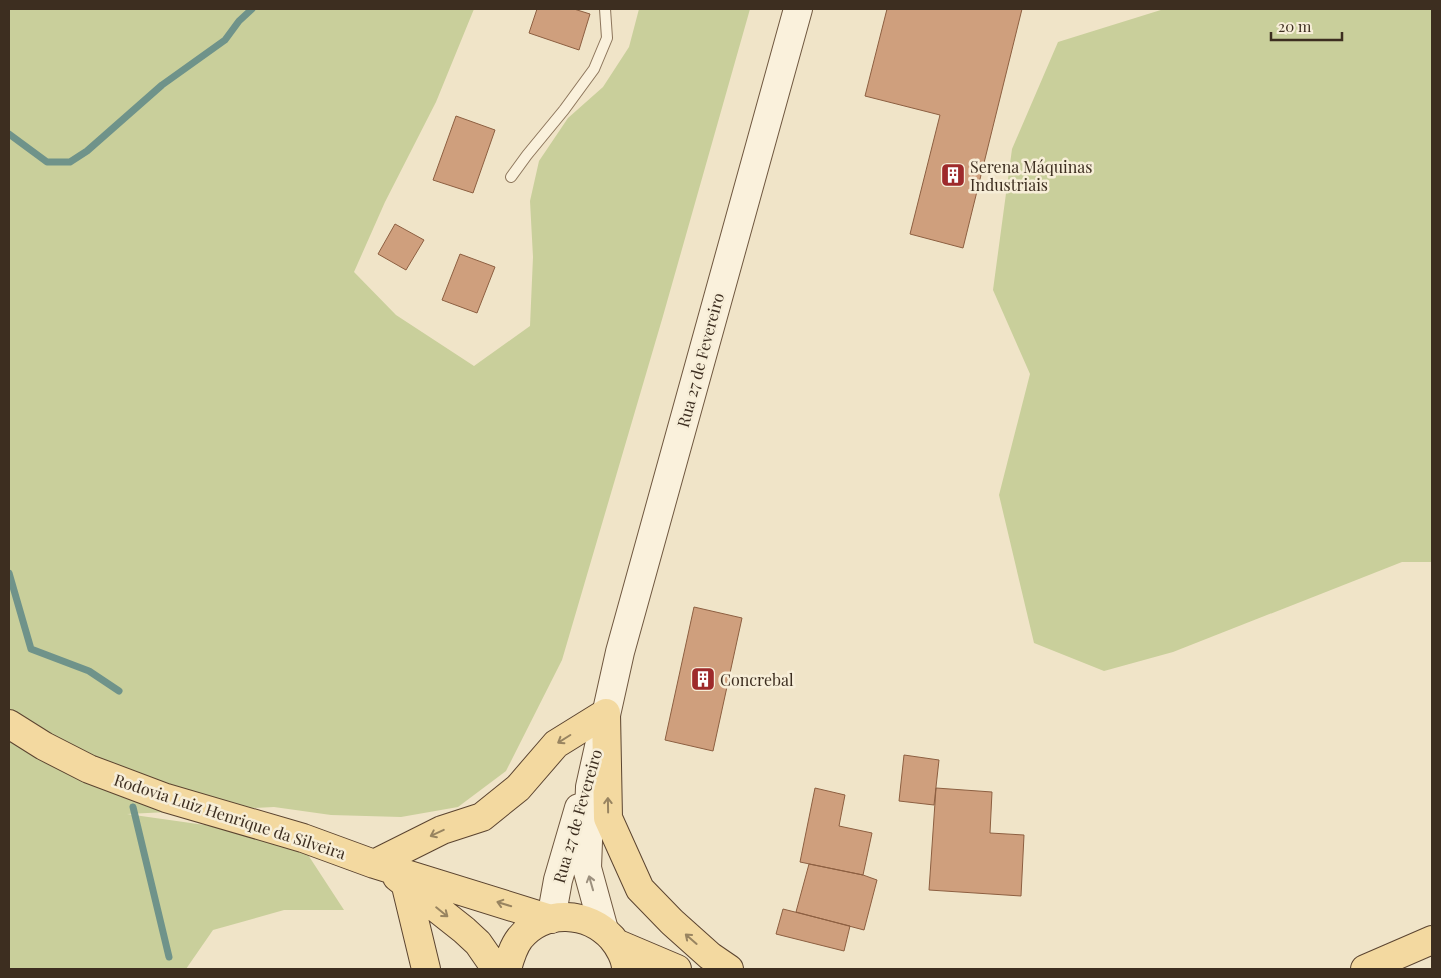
<svg xmlns="http://www.w3.org/2000/svg" width="1441" height="978" viewBox="0 0 1441 978" font-family="'Playfair Display',serif">
  <rect width="100%" height="100%" fill="#f0e4c8"/>
  <path fill="#c9cf9b" d="M9,9H474L436,102L385,202L354,272L396,315L474,366L530,326L533,257L530,201L539,161L568,118L603,87L629,47L639,9H750L663,316L562,660L506,771L458,807L401,817L331,815L274,807L127,814L297,838L344,910H284L213,930L186,969H9Z
    M1164,9H1432V562H1402L1173,652L1104,671L1034,643L999,495L1030,374L993,290L1012,149L1058,42Z"/>
  <g fill="none" stroke-linecap="round" stroke-linejoin="round">
    <path stroke="#6f938a" stroke-width="7" d="M9,134L47,162H70L87,151L162,85L225,40L239,21L252,9
      M9,573L31,649L89,671L119,691
      M133,807L169,957"/>
  </g>
  <path fill="#cf9f7d" stroke="#8d5f41" d="M537,9H574L590,14L579,50L529,33Z
    M887,9H1022L963,248L910,234L940,115L865,96Z
    M456,116L495,130L473,193L433,180Z
    M395,224L424,240L406,270L378,254Z
    M460,254L495,267L477,313L442,300Z
    M694,607L742,618L713,751L665,740Z
    M904,755L939,760L934,805L899,801Z
    M815,788L845,795L839,826L872,833L863,875L800,862Z
    M936,788L992,792L990,833L1024,835L1021,896L929,890Z
    M809,864L863,875L877,880L864,930L796,912Z
    M783,909L850,926L844,951L776,934Z"/>
  <g fill="none" stroke-linecap="round" stroke-linejoin="round">
    <defs>
      <path id="service" d="M511,177L527,155L564,110L594,69L607,38L605,9"/>
      <path id="secondary" d="M551,919L558,880L579,808
        M604,930L587,868L590,787L620,652L798,9"/>
      <path id="primary" d="M606,713L608,818L640,889L672,922L710,956L729,969
        M9,724L44,746L89,769L166,798L303,838L374,864L551,919
        M374,864L442,830L482,817L518,788L556,744L606,713
        M397,877L464,930L478,943L496,969
        M405,882L426,969
        M618,944L677,969
        M507,969C510,958 513,947 520,938C545,908 588,912 612,938C619,946 626,959 626,969
        M1365,969L1432,940"/>
    </defs>
    <use href="#service" stroke="#8d765c" stroke-width="12"/>
    <use href="#secondary" stroke="#6f573f" stroke-width="30"/>
    <use href="#primary" stroke="#5b4430" stroke-width="30"/>
    <use href="#service" stroke="#faf1dc" stroke-width="10"/>
    <use href="#secondary" stroke="#faf1dc" stroke-width="28"/>
    <use href="#primary" stroke="#f3d9a0" stroke-width="28"/>
  </g>
  <defs><path id="oneway-shaft" d="M-6 0H5M1.5-3L5.5 0L1.5 3" fill="none" stroke-width="1.6" stroke-linecap="round" stroke-linejoin="round" transform="scale(1.25)"/></defs>
  <g stroke="#988460">
    <use href="#oneway-shaft" transform="translate(564 739) rotate(148)"/>
    <use href="#oneway-shaft" transform="translate(608 805) rotate(-91)"/>
    <use href="#oneway-shaft" transform="translate(437 833) rotate(155)"/>
    <use href="#oneway-shaft" transform="translate(504 904) rotate(-163)"/>
    <use href="#oneway-shaft" transform="translate(442 912) rotate(39)"/>
    <use href="#oneway-shaft" transform="translate(691 939) rotate(-139)"/>
  </g>
  <use stroke="#9c907e" href="#oneway-shaft" transform="translate(591 883) rotate(-106)"/>
  <defs>
    <symbol id="building-square" viewBox="-11 -11 22 22"><rect x="-9" y="-9" width="18" height="18" rx="4" fill="#9e2a2b" stroke="#f7eed8"/><path d="M-4-6H4V6H1V3H-1V6H-4ZM-2.5-4.3h1.7v1.8h-1.7ZM.8-4.3h1.7v1.8H.8ZM-2.5-1h1.7V.8h-1.7ZM.8-1h1.7V.8H.8Z" fill="#fff"/></symbol>
  </defs>
  <g fill-rule="evenodd">
    <use href="#building-square" x="939" y="161" width="28" height="28"/>
    <use href="#building-square" x="689" y="665" width="28" height="28"/>
  </g>
  <g text-anchor="middle" dominant-baseline="central" stroke-width="5" stroke-linejoin="round" paint-order="stroke">
    <g font-size="16" fill="#3d2e20" stroke="#f7eed8" text-anchor="start">
      <text x="970" y="166">Serena Máquinas<tspan x="970" dy="18">Industriais</tspan></text>
      <text x="720" y="679">Concrebal</text>
    </g>
    <g font-size="16" fill="#3d2e20" stroke="#f7eed8">
      <text transform="translate(700 360) rotate(-75)">Rua 27 de Fevereiro</text>
      <text transform="translate(230 816) rotate(18)">Rodovia Luiz Henrique da Silveira</text>
      <text transform="translate(577 816) rotate(-74)">Rua 27 de Fevereiro</text>
    </g>
  </g>
  <rect width="1441" height="978" fill="none" stroke="#3d2e20" stroke-width="20"/>
  <path d="M1271 32v8h71v-8" fill="none" stroke="#3d2e20" stroke-width="2.5"/>
  <text x="1278" y="32" font-size="15" fill="#3d2e20" stroke="#f7eed8" stroke-width="4" paint-order="stroke">20 m</text>
</svg>
